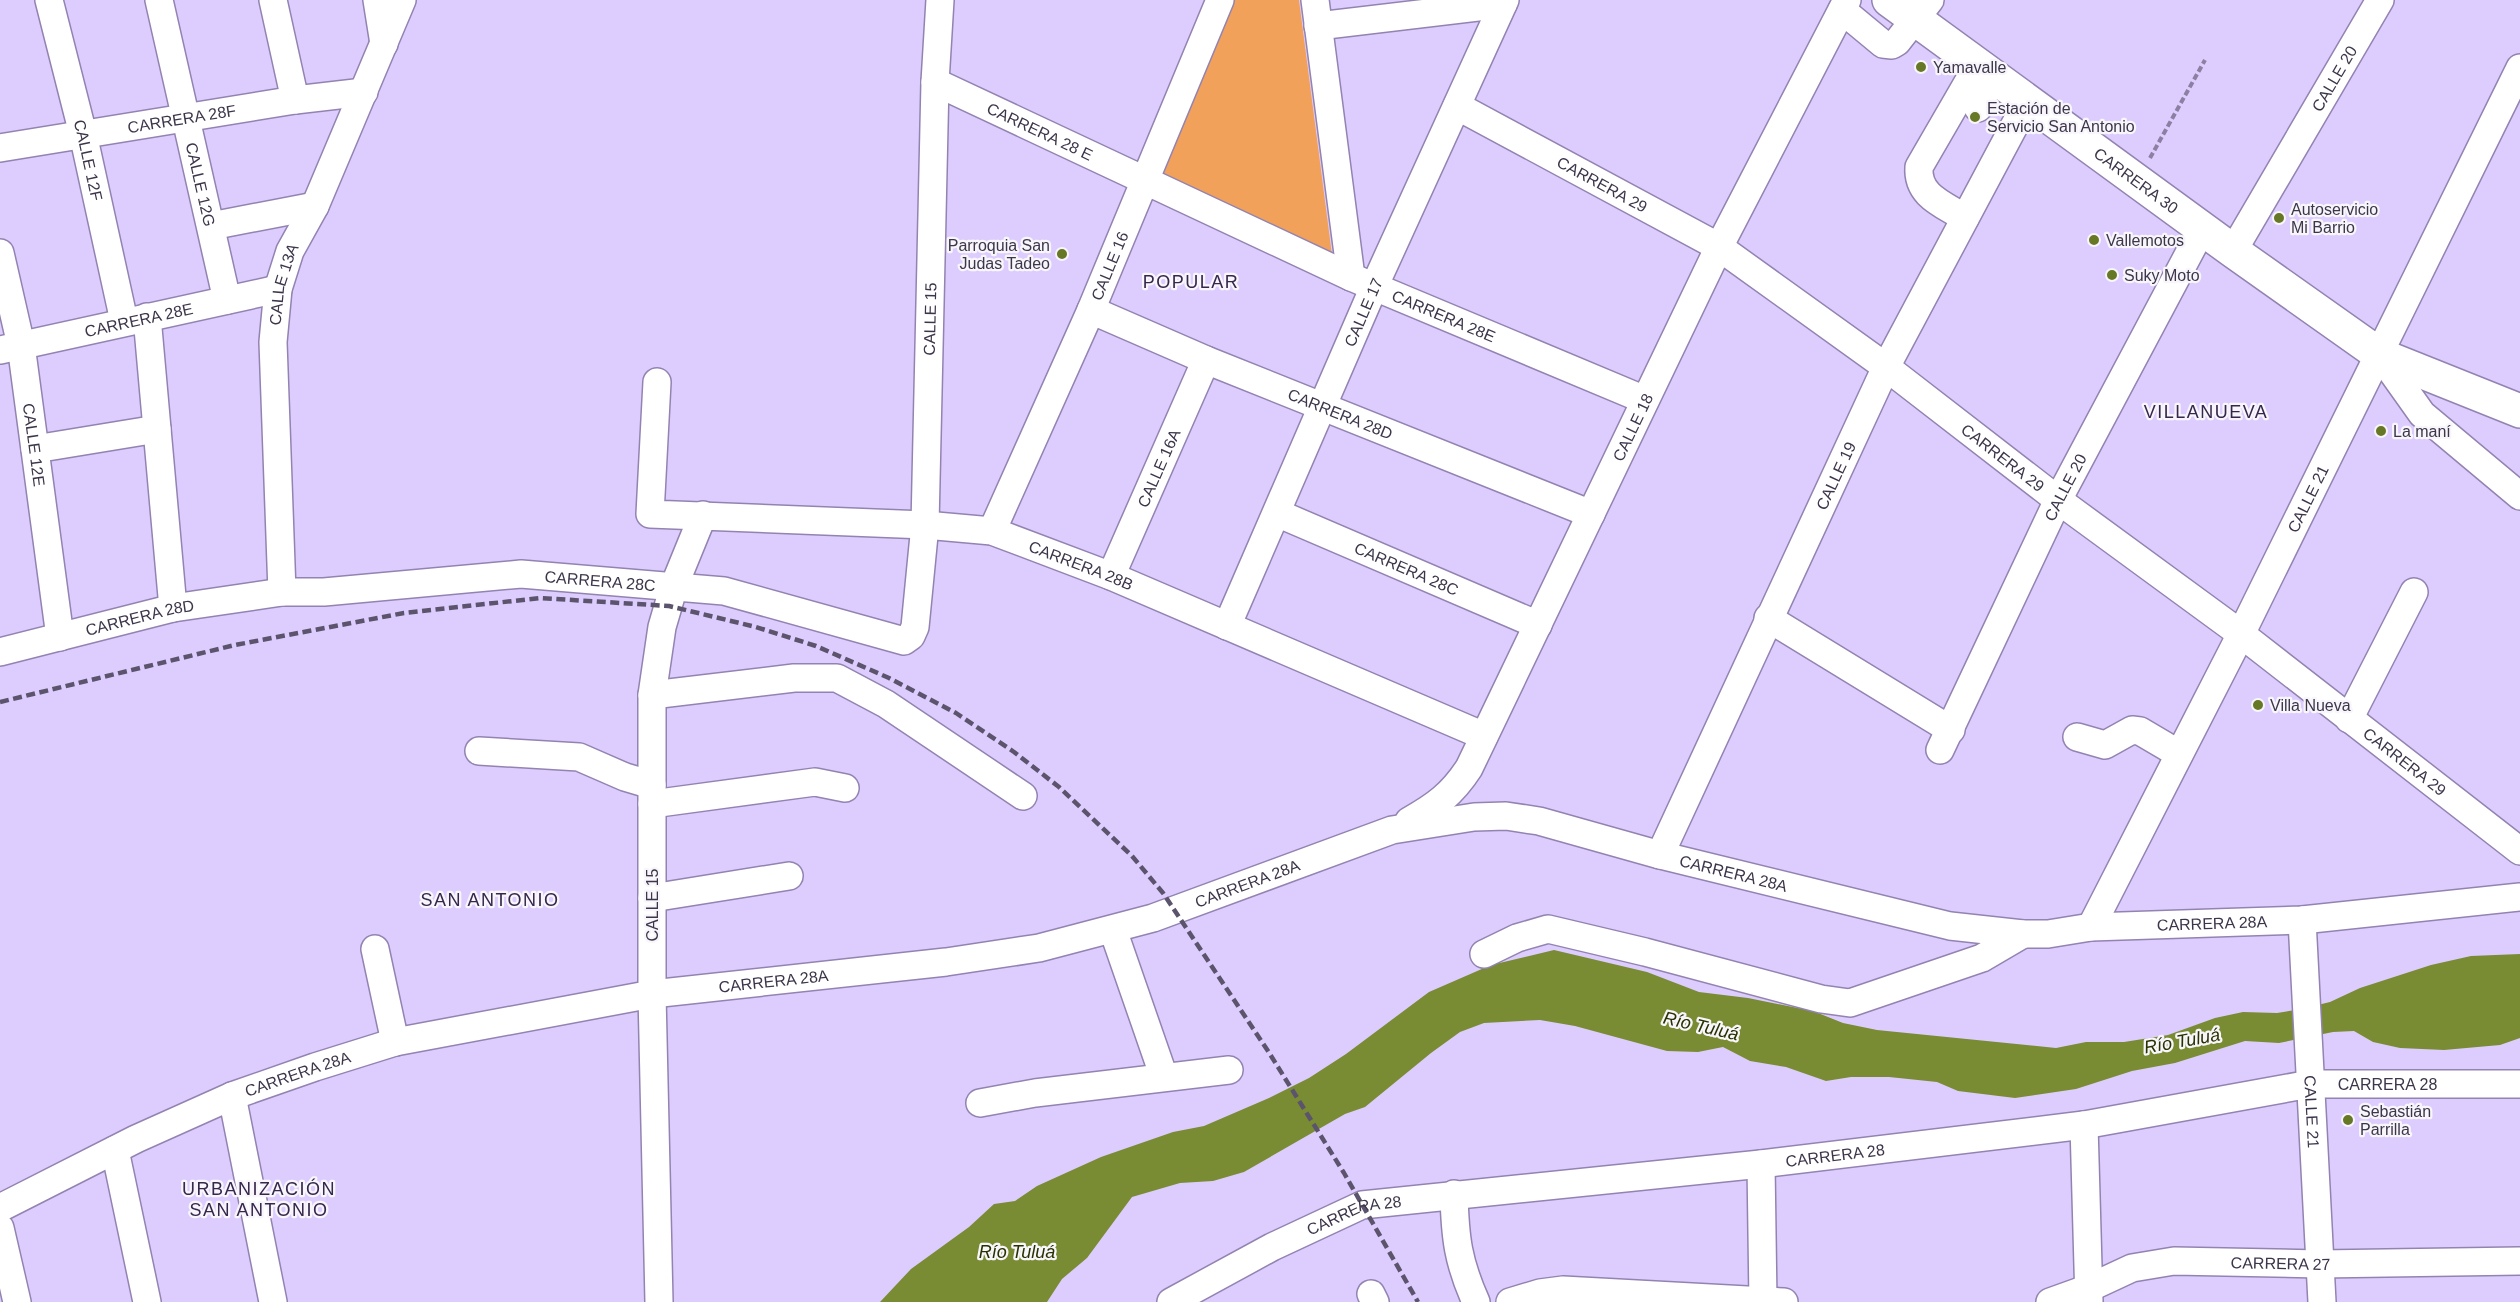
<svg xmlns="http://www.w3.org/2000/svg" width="2520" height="1302" viewBox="0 0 2520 1302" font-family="Arial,sans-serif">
  <rect width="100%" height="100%" fill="#ddcdfe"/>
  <path fill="#f1a15a" d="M1232,0H1299L1332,255L1161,179Z"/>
  <path fill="#798c33" d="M1554,950L1647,972L1699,992L1748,998L1813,1011L1843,1023L1877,1030L2056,1048L2086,1042H2124L2168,1035L2215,1018L2243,1012L2277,1013L2301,1009L2330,1002L2360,988L2431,965L2471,956L2520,954V1038L2500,1045L2444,1050L2400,1048L2373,1042L2354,1031L2333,1032L2279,1043L2245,1041L2175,1063L2132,1071L2076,1089L2015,1098L1958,1091L1937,1082L1889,1077H1851L1826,1081L1786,1067L1750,1061L1723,1047L1698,1052L1667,1051L1575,1026L1540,1020L1484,1023L1460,1032L1431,1053L1365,1107L1345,1114L1244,1172L1213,1181L1180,1183L1132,1197L1087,1258L1062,1279L1047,1302H880L911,1269L969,1227L994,1204L1015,1201L1037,1186L1101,1157L1173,1132L1204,1126L1269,1098L1309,1078L1346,1054L1429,992L1491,965Z"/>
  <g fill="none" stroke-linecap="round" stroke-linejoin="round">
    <defs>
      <g id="minor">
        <path id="s1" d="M49,0L83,134L124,321"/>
        <path id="s2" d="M159,0L227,300"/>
        <path d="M273,0L295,100"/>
        <path d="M377,0L384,44"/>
        <path d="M1315,0L1351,277"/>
        <path d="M1842,10L1883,44L1892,45L1897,42L1930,0"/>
        <path d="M1318,26L1503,4"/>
        <path id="s3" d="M935,82L1351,277L1645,400"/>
        <path id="s4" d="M1457,106L1719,247L1886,367L2058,500L2241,634L2520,851"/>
        <path d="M1978,108L1993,76"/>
        <path id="s5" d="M0,148L295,100L364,92"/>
        <path d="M1965,218C1943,204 1917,196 1919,167L1978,65"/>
        <path d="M211,226L315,206"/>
        <path id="s6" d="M2233,251L2380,0"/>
        <path id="s7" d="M0,253L21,345L60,637"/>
        <path id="s8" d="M1091,310L1206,360L1591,514"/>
        <path d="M147,317L173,608"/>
        <path id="s9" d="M0,350L278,289"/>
        <path d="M2380,355L2422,414L2520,496"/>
        <path id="s10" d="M657,382L650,514L925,525L992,531L1111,576L1484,736"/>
        <path d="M35,449L157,429"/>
        <path id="s11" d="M1277,513L1538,625"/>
        <path id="s12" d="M992,531L1091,310L1220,0"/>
        <path id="s13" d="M1111,576L1206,360"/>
        <path id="s14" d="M282,592L273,342L278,289L290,251L315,206L402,0"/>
        <path d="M1768,618L1951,730"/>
        <path id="s15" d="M1227,626L1374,287L1505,0"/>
        <path id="s16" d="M0,652L173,608L282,592H324L521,574L724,591L904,641L911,636L915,627L925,525L935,82L940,0"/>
        <path d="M652,695L794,678H837L886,704L1023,796"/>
        <path d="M2349,719L2414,592"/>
        <path d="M2077,737L2105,745L2132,730L2140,731L2179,754"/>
        <path id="s17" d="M1940,750L2058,500L2202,229"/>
        <path d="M479,751L579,757L625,777L652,785"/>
        <path d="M652,804L815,782L845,788"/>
        <path id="s18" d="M1409,821C1436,806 1452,794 1469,768L1719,247L1847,0"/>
        <path id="s19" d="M1660,855L1886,367L2027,102"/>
        <path d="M652,898L789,876"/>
        <path id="s20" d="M2302,920L2322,1302"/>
        <path id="s21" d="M2091,927L2241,634L2520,68"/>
        <path d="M1113,930L1164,1077"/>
        <path d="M375,949L395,1042"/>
        <path d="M1484,954L1517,938L1548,929L1645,952L1821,999L1850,1003L1982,958L2023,934"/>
        <path d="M232,1096L273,1302"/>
        <path d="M980,1103L1035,1093L1229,1070"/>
        <path d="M2084,1125L2089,1302"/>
        <path d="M115,1150L147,1302"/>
        <path d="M1761,1164L1763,1302"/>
        <path d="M1454,1194C1455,1238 1458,1262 1476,1302"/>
        <path id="s22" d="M0,1208L136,1139L232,1096L315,1067L395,1042L652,994L946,962L1039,948L1153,918L1392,830L1474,817L1506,816L1539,821L1660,855L1950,926L2023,934H2048L2091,927L2302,920L2520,897"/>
        <path d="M0,1228L17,1302"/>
        <path d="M1371,1294L1375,1302"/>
        <path d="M659,1302L652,994V695L662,627L674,586L703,515"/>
        <path id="s23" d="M1171,1302L1272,1247L1362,1205L1761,1164L2084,1125L2310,1084H2520"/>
        <path d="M1510,1302L1540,1293L1563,1290L1784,1302"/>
        <path id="s24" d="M2050,1302L2089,1288L2132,1268L2174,1261L2320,1264L2520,1261"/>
      </g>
      <g id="major">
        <path id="s25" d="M1889,0L2233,251L2380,355L2520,411"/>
      </g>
    </defs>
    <use href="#minor" stroke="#9383b1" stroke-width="30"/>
    <use href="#major" stroke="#9383b1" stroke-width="36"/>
    <path stroke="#8b7fa2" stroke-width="4" stroke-dasharray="6 3" stroke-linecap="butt" d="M2150,158L2205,60"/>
    <use href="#minor" stroke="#fff" stroke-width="27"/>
    <use href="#major" stroke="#fff" stroke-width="33"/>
    <path stroke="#5c536d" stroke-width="4.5" stroke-dasharray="9 4.5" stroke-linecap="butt" d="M0,702L235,645L404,613L540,598L669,606L756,627L816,646L889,678L956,713L1014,752L1059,787L1132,856L1163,893L1268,1051L1344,1173L1418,1302"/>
  </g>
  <g fill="#667725" stroke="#f8f6fb" stroke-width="2">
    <circle cx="1921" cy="67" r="6"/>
    <circle cx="1975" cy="117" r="6"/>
    <circle cx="2279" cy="218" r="6"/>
    <circle cx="2094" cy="240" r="6"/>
    <circle cx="1062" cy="254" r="6"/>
    <circle cx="2112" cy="275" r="6"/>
    <circle cx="2381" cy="431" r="6"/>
    <circle cx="2258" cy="705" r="6"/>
    <circle cx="2348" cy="1120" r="6"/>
  </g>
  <g text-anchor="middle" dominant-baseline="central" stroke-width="4.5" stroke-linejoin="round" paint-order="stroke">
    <g font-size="16" fill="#3d364a" stroke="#f8f6fb" text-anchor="start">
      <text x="1933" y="67">Yamavalle</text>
      <text x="1987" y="108">Estación de<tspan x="1987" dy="18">Servicio San Antonio</tspan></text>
      <text x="2291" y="209">Autoservicio<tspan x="2291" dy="18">Mi Barrio</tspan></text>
      <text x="2106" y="240">Vallemotos</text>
      <text x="1050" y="245" text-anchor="end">Parroquia San<tspan x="1050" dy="18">Judas Tadeo</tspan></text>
      <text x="2124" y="275">Suky Moto</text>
      <text x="2393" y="431">La maní</text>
      <text x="2270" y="705">Villa Nueva</text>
      <text x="2360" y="1111">Sebastián<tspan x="2360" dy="18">Parrilla</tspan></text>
    </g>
    <g font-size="16" fill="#3d364a" stroke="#f8f6fb">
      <text stroke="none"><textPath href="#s6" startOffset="200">CALLE 20</textPath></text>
      <text stroke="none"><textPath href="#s5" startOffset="184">CARRERA 28F</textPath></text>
      <text stroke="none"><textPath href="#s3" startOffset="116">CARRERA 28 E</textPath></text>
      <text stroke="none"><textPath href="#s1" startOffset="165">CALLE 12F</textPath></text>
      <text stroke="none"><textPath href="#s25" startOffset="306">CARRERA 30</textPath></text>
      <text stroke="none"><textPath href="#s4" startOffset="165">CARRERA 29</textPath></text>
      <text stroke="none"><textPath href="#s2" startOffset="189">CALLE 12G</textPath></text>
      <text stroke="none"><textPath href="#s12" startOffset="290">CALLE 16</textPath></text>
      <text stroke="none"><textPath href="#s14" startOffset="309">CALLE 13A</textPath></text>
      <text stroke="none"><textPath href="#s15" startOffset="342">CALLE 17</textPath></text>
      <text stroke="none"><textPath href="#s3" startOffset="560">CARRERA 28E</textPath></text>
      <text stroke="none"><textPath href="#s9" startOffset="142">CARRERA 28E</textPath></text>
      <text stroke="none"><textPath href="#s16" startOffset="1246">CALLE 15</textPath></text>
      <text stroke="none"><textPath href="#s8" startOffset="270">CARRERA 28D</textPath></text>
      <text stroke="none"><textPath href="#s18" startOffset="459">CALLE 18</textPath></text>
      <text stroke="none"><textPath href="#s7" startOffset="195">CALLE 12E</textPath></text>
      <text stroke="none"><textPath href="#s4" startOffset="651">CARRERA 29</textPath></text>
      <text stroke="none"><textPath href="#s13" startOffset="118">CALLE 16A</textPath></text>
      <text stroke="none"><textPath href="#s19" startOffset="418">CALLE 19</textPath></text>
      <text stroke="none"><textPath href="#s17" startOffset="291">CALLE 20</textPath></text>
      <text stroke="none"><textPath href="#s21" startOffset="480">CALLE 21</textPath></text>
      <text stroke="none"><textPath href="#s10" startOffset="570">CARRERA 28B</textPath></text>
      <text stroke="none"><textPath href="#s11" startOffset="141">CARRERA 28C</textPath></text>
      <text stroke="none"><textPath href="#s16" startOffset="608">CARRERA 28C</textPath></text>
      <text stroke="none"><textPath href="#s16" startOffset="144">CARRERA 28D</textPath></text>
      <text stroke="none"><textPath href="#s4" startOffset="1155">CARRERA 29</textPath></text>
      <text stroke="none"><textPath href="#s22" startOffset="1803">CARRERA 28A</textPath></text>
      <text stroke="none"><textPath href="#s22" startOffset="1299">CARRERA 28A</textPath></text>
      <text transform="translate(652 905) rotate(-90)">CALLE 15</text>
      <text stroke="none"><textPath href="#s22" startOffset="2289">CARRERA 28A</textPath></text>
      <text stroke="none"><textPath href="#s22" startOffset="813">CARRERA 28A</textPath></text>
      <text stroke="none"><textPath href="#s22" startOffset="327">CARRERA 28A</textPath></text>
      <text stroke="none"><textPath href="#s23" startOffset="1248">CARRERA 28</textPath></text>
      <text stroke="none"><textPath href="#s20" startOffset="192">CALLE 21</textPath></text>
      <text stroke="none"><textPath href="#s23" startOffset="690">CARRERA 28</textPath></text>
      <text stroke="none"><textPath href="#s23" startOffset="204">CARRERA 28</textPath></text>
      <text stroke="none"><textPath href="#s24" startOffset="238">CARRERA 27</textPath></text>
    </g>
    <g font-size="18" letter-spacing="1.5" fill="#36274d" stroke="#f8f6fb">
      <text x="1191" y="282">POPULAR</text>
      <text x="2206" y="412">VILLANUEVA</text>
      <text x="490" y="900">SAN ANTONIO</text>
      <text x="259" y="1189">URBANIZACIÓN<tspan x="259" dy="21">SAN ANTONIO</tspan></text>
    </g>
    <g font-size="18" font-style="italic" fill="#283200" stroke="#f8f6fb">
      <text transform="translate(1701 1026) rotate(13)">Río Tuluá</text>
      <text transform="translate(2182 1041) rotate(-10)">Río Tuluá</text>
      <text x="1017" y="1252">Río Tuluá</text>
    </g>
  </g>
</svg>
